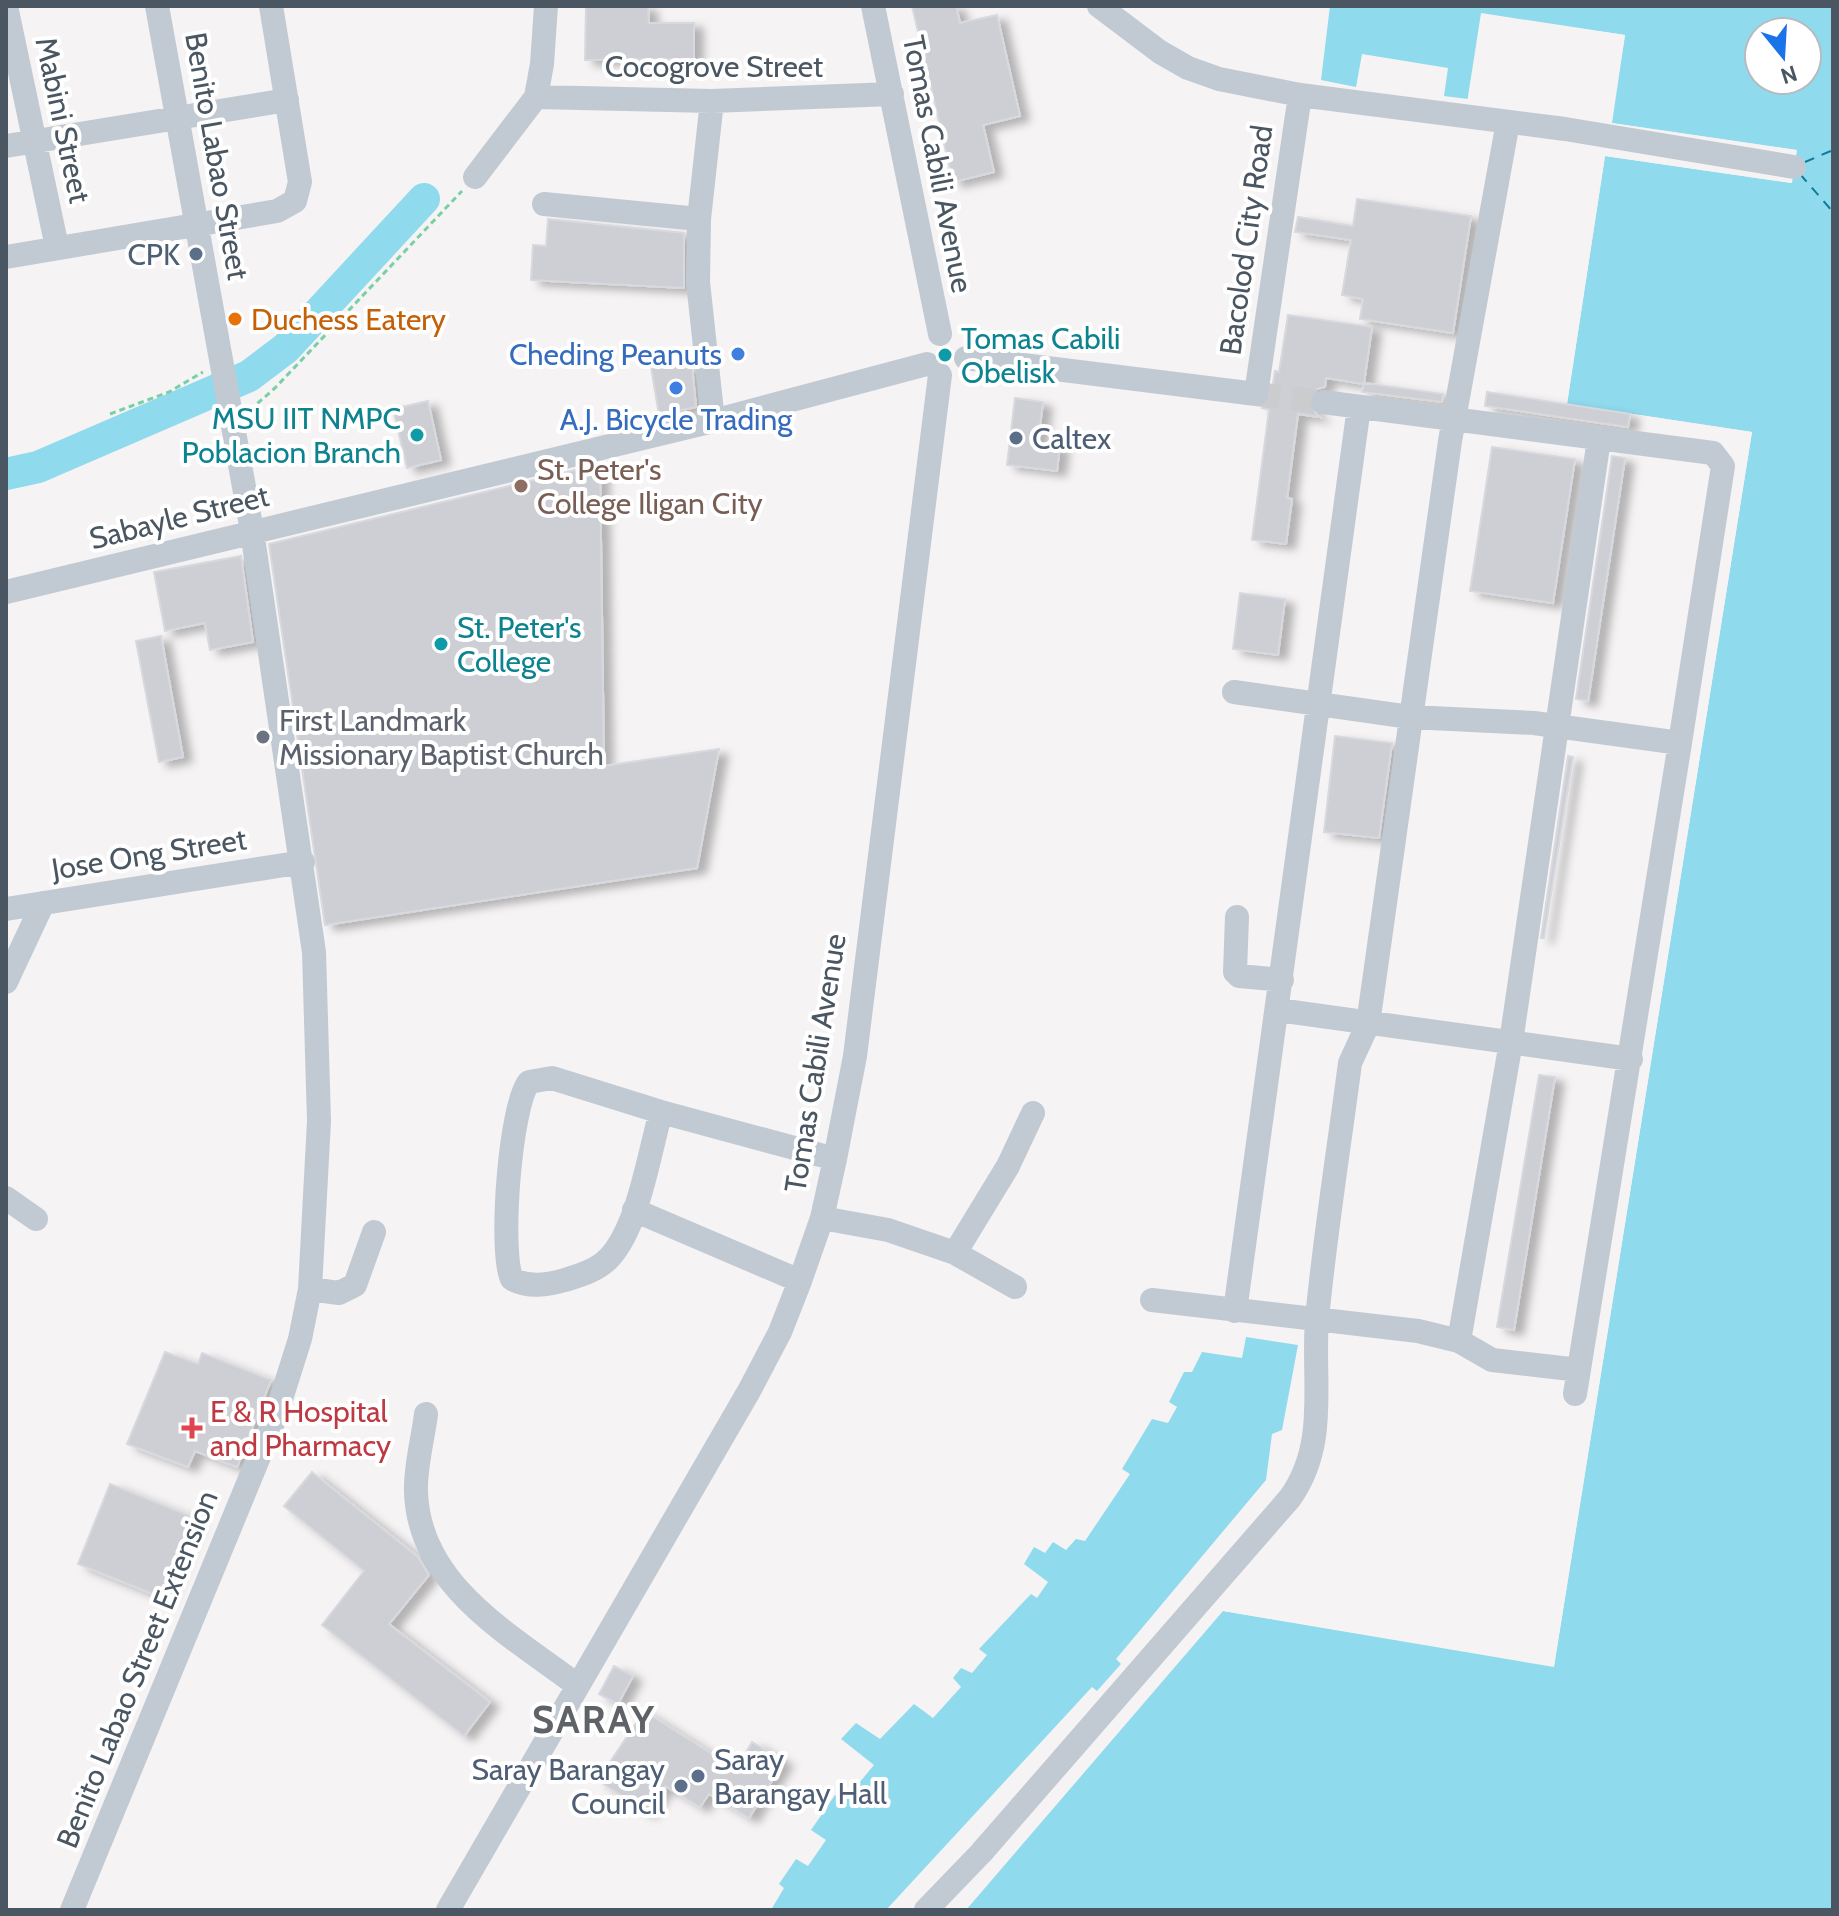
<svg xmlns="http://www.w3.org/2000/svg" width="1839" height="1916" viewBox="0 0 1839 1916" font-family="Cabin,sans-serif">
  <defs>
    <filter id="shadow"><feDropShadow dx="9" dy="5" stdDeviation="4" flood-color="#0004"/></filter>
  </defs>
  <rect width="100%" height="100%" fill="#f5f3f3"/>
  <path fill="#90daee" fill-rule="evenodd" d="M1330,6H1833V1910H966L1223,1611L1554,1666L1752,432L1567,404L1605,156L1791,183L1796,150L1611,123L1625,35L1482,14L1468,99L1444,96L1448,68L1362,54L1356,87L1321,80ZM1759,32H1807V80H1759Z
    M1246,1337L1298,1345L1282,1430L1272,1434L1266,1480L1116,1659L1121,1664L1097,1691L1092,1687L886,1910H771L784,1888L779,1884L796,1859L808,1866L826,1840L811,1830L835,1795L844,1801L874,1765L841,1739L856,1723L880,1739L914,1704L933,1718L961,1687L953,1678L961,1668L972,1673L987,1655L979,1649L1031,1594L1037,1598L1048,1582L1024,1564L1034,1547L1045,1553L1053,1542L1066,1550L1076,1539L1085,1541L1130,1474L1122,1469L1152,1419L1168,1423L1177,1407L1169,1402L1184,1372H1192L1202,1352L1242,1358Z"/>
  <path fill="#f5f3f3" d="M1481,13L1625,35L1612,123L1797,150L1792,183L1605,156L1567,404L1752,432L1554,1667L1223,1611L1226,1607L1551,1662L1679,878L1747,435L1566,408L1563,404L1601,155L1606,152L1788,179L1792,154L1609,126L1620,38L1485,18L1472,100L1467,103Z"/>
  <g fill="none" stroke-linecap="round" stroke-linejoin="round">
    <path stroke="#90daee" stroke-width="32" d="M6,474L38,467L249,376L286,348L424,199"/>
    <path stroke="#0c7c9b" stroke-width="2" stroke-dasharray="10 8" stroke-linecap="butt" d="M1805,162L1833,150
      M1800,174L1833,212"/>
  </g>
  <path fill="#cdcfd5" stroke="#d7d9de" stroke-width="2" filter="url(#shadow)" d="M586,6H648L649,23H694V59L585,60Z
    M912,6H956L960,23L997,15L1020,116L983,125L994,172L953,182Z
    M1357,199L1471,216L1453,333L1360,319L1363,299L1342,295L1351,240L1295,232L1298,217L1353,226Z
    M548,219L684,233V288L531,280L533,245L546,246Z
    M1288,315L1372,327L1364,383L1443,394L1442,402L1362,392L1364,384L1326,378L1325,387L1317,389L1308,399L1310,408L1320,417L1298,414L1287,498L1292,499L1286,544L1252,540L1269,410L1262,408L1271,397L1275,371L1279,372Z
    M692,366L696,407L659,415L651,367Z
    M1487,392L1630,414L1628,427L1485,406Z
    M1015,398L1043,402L1038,443L1060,445L1057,471L1007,465Z
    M428,401L441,460L407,468L393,409Z
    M1492,447L1575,459L1553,603L1470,591Z
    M1612,456L1625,458L1588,701L1576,699Z
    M600,464L604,766L719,749L697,868L325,925L269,544Z
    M241,556L253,642L210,650L205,623L165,631L154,572Z
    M1240,593L1285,599L1278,655L1233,649Z
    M161,636L183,757L159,762L136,641Z
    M1335,736L1392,743L1379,838L1324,832Z
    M1568,756L1573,757L1544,938H1541Z
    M1539,1075L1555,1077L1514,1330L1497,1327Z
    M165,1352L198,1364L202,1353L271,1380L237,1467L195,1451L188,1467L127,1444Z
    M312,1472L418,1557L429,1575L389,1624L490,1702L464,1736L322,1625L364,1571L284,1506Z
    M110,1484L195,1518L163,1598L78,1564Z
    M614,1666L633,1676L618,1704L599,1694Z
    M644,1711L736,1769L752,1742L784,1761L749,1818L709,1794L700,1807L665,1786L647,1813L598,1780Z"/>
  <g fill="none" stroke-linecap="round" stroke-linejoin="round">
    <path stroke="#caccce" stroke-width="24" stroke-dasharray="24 12" stroke-linecap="butt" d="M1256,394L1323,402"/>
    <path stroke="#7ad0a6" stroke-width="3" stroke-dasharray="6 4" stroke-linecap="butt" d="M250,410L275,388L462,191
      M110,414L169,392L203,372"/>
    <path stroke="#c1cad2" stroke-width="24" d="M6,6L57,247
      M873,6L940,334
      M1099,6L1160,52L1188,68L1219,79L1300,95L1565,129L1794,167
      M536,97L712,101L892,94
      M712,101L699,219L698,282L713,421
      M6,146L287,100
      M475,177L536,97L542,64L546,6
      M544,204L699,219
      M6,257L277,211L295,201L300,182L271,6
      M966,358L1256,394L1300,95
      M6,592L713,421L927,364
      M1234,692L1410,717L1534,723L1680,743L1723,466L1713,453L1323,402
      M6,909L303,862
      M1237,917L1235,972L1239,976L1282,980
      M6,982L43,903
      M1278,1010L1631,1059
      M661,1112C649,1153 639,1226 609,1258C598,1270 581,1275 565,1280C547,1285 529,1288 512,1279C499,1252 510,1105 529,1082L552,1078L661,1112L835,1159
      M6,1198L36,1219
      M634,1210L800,1281
      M822,1218L888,1230L955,1253L1015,1287
      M955,1253L1008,1166L1033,1113
      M310,1289L339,1293L355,1285L374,1232
      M1152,1300L1418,1331L1459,1341L1492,1360L1579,1370
      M1235,1311L1359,407
      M1459,1341L1511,1042L1599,439
      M1575,1394L1680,743
      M426,1414C423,1439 415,1467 416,1492C419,1586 511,1635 578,1686
      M72,1910L275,1418L300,1339L310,1289L319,1121L314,952L252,531L157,6
      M448,1910L749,1391L780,1332L800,1281L822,1218L835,1159L855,1056L940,375
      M926,1910L981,1853L1290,1498C1329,1443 1312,1382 1317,1319C1325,1234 1339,1148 1350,1063L1368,1024L1450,441L1508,122"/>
  </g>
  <g fill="#5c6f8a" stroke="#fff" stroke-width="3">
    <circle cx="196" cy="254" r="8"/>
    <circle cx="1016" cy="438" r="8"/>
    <circle cx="698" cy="1776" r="8"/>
    <circle cx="681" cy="1786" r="8"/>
  </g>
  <circle fill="#e8710a" stroke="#fff" stroke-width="3" cx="235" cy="319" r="8"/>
  <g fill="#3f7fe0" stroke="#fff" stroke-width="3">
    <circle cx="738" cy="354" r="8"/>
    <circle cx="676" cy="388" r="8"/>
  </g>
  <g fill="#0f9aa8" stroke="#fff" stroke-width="3">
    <circle cx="945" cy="355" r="8"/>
    <circle cx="417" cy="435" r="8"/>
    <circle cx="441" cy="644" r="8"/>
  </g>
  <circle fill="#8d6e63" stroke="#fff" stroke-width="3" cx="521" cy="486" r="8"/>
  <circle fill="#6b7280" stroke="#fff" stroke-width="3" cx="263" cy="737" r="8"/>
  <path fill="#e0444e" stroke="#fff" stroke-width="3" d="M188 1416h8v8h8v8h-8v8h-8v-8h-8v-8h8z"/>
  <g text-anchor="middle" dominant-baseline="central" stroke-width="8" stroke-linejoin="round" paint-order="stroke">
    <g font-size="30" fill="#4a5661" stroke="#fff">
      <text x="714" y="66">Cocogrove Street</text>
      <text transform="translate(63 120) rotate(78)">Mabini Street</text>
      <text transform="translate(217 156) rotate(80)">Benito Labao Street</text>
      <text transform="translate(938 164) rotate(79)">Tomas Cabili Avenue</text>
      <text transform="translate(1246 240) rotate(-82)">Bacolod City Road</text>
      <text transform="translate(179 517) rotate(-14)">Sabayle Street</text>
      <text transform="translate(149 854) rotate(-9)">Jose Ong Street</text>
      <text transform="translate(815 1063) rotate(-81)">Tomas Cabili Avenue</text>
      <text transform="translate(137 1669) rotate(-68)">Benito Labao Street Extension</text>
    </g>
    <g font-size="30" fill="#4e5e75" stroke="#fff" text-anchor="end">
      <text x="180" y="254">CPK</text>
      <text x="1032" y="438" text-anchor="start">Caltex</text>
      <text x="714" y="1759" text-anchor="start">Saray<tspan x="714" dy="34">Barangay Hall</tspan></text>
      <text x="665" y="1769">Saray Barangay<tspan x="665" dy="34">Council</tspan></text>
    </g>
    <g font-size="30" fill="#c56008" stroke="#fff" text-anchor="start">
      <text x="251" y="319">Duchess Eatery</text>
    </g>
    <g font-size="30" fill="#0d838f" stroke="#fff" text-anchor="start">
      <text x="961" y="338">Tomas Cabili<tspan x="961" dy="34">Obelisk</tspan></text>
      <text x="401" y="418" text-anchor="end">MSU IIT NMPC<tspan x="401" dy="34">Poblacion Branch</tspan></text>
      <text x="457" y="627">St. Peter's<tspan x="457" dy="34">College</tspan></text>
    </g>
    <g font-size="30" fill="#366cbe" stroke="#fff" text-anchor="end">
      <text x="722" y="354">Cheding Peanuts</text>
      <text x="676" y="419" text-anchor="middle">A.J. Bicycle Trading</text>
    </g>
    <g font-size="30" fill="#785e54" stroke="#fff" text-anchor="start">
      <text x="537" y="469">St. Peter's<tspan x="537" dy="34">College Iligan City</tspan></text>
    </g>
    <g font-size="30" fill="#5b616d" stroke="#fff" text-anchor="start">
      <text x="279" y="720">First Landmark<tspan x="279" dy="34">Missionary Baptist Church</tspan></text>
    </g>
    <g font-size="30" fill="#be3a42" stroke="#fff" text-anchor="start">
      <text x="210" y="1411">E &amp; R Hospital<tspan x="210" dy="34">and Pharmacy</tspan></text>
    </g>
    <g font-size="38" font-weight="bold" letter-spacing="2" fill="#5f6368" stroke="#fff">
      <text x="594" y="1719">SARAY</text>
    </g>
  </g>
  <rect width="1839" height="1916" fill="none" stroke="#4a5661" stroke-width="16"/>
  <g transform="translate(1783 56) rotate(162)"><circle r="38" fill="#ffffff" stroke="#b7bbc0" stroke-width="2"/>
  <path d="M0-6L14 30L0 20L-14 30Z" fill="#1a73e8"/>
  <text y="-12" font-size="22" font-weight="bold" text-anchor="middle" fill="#4a5661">N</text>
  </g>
</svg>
